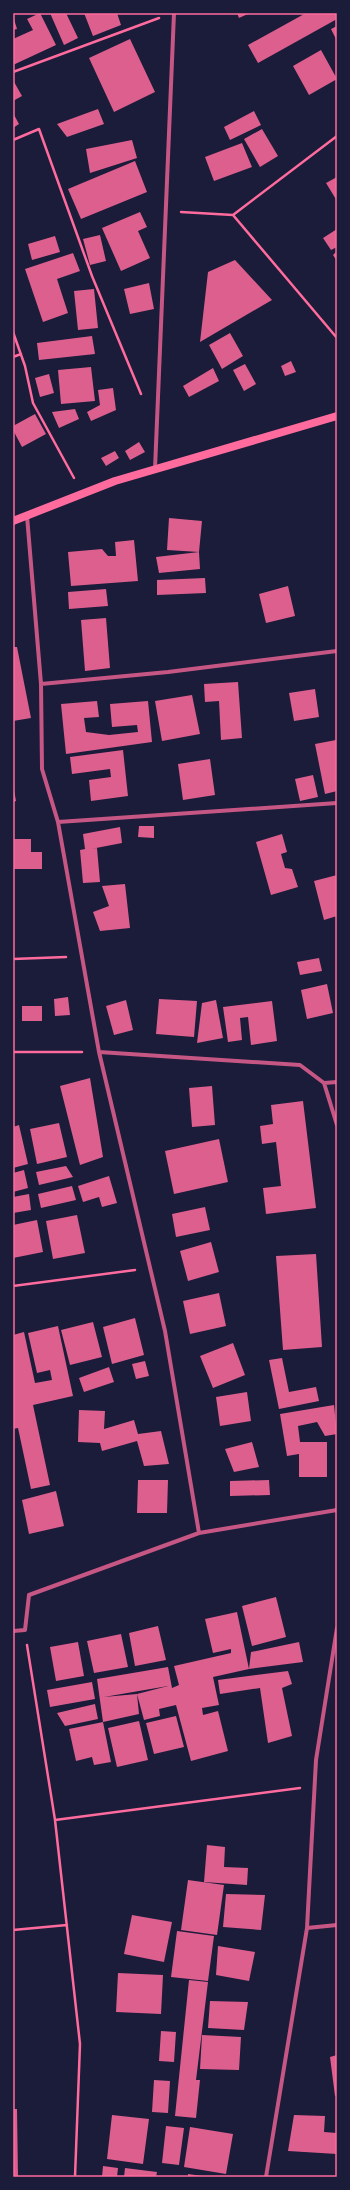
<svg xmlns="http://www.w3.org/2000/svg" width="350" height="2190" viewBox="0 0 350 2190" font-family="Roboto,sans-serif">
  <rect width="100%" height="100%" fill="#1b1b3a"/>
  <path fill="#dd5f8e" d="M40,13L56,45L13,65V39L33,30L27,19Z
    M50,13H66L78,38L64,45Z
    M84,13H117L121,25L93,36Z
    M237,13H250L239,18Z
    M306,13H336L337,19L258,63L248,45Z
    M13,16L17,29L13,30Z
    M337,26V38L336,39L331,29Z
    M130,39L155,92L114,112L89,58Z
    M321,50L337,79L309,95L293,66Z
    M13,80L22,96L13,101Z
    M98,109L104,124L67,137L57,124Z
    M254,111L261,125L230,140L224,127Z
    M13,113L19,124L13,128Z
    M262,129L278,156L260,167L244,139Z
    M132,140L137,158L90,173L86,149Z
    M242,143L252,167L214,181L205,157Z
    M135,161L147,192L81,219L68,189Z
    M337,177V201L326,183Z
    M140,212L147,227L138,231L150,258L121,271L102,228Z
    M337,229V247L331,250L323,238Z
    M100,235L106,261L90,265L83,239Z
    M55,236L60,252L32,260L28,244Z
    M337,251V261L333,255Z
    M73,253L80,271L57,279L68,313L43,322L25,269Z
    M235,260L272,300L200,342L208,272Z
    M149,283L154,309L130,314L124,289Z
    M94,289L98,328L78,330L74,291Z
    M230,333L243,356L222,369L209,345Z
    M92,336L95,354L39,360L37,343Z
    M291,361L296,372L285,376L281,366Z
    M245,364L256,384L244,391L233,370Z
    M91,367L95,401L61,404L58,370Z
    M213,368L219,381L189,397L183,386Z
    M49,374L54,393L40,397L35,378Z
    M113,388L116,410L91,421L87,412L100,405L98,390Z
    M75,409L79,419L59,428L52,412Z
    M35,414L46,434L22,447L13,430V426Z
    M139,442L145,452L130,460L125,451Z
    M115,451L119,458L106,466L101,458Z
    M169,518L202,521L199,552L200,569L159,573L156,557L199,552L167,550Z
    M134,540L138,581L71,586L68,552L102,549L108,556H116L115,542Z
    M205,578L206,593L157,595V580Z
    M288,586L295,616L266,623L259,594Z
    M106,589L108,606L69,609L68,592Z
    M106,618L110,668L85,671L81,620Z
    M13,647H17L31,718L13,721Z
    M238,682L242,738L221,740L219,701L205,702L204,684Z
    M315,689L319,717L294,721L289,693Z
    M192,695L200,734L162,741L155,701Z
    M97,701L99,717L84,718L86,732L109,735L138,732L137,725L112,727L110,704L148,701L152,742L66,754L61,704Z
    M336,740L337,791L325,794L315,744Z
    M123,750L128,796L91,801L89,780L111,777L110,769L72,774L70,757Z
    M210,759L215,795L183,800L178,764Z
    M313,775L318,797L300,801L295,779Z
    M13,785L16,801L13,802Z
    M139,826H154V838L138,837Z
    M120,827L122,843L91,849L97,848L100,882L83,883L80,850L85,849L83,834Z
    M282,834L287,852L281,854L285,868L292,869L298,887L271,895L256,842Z
    M13,839H31V852H42V869H13Z
    M337,875V916L324,920L314,881Z
    M125,884L130,928L100,931L93,912L109,906L102,886Z
    M319,958L322,971L300,975L297,962Z
    M327,984L333,1013L307,1019L301,990Z
    M68,997L70,1015L55,1016L54,999Z
    M159,999L197,1001L194,1037L156,1034Z
    M126,1000L133,1030L114,1035L106,1006Z
    M216,1000L223,1038L197,1043L202,1003Z
    M272,1001L277,1041L251,1045L248,1017L240,1018L242,1040L228,1042L223,1007Z
    M22,1006H42V1021H22Z
    M90,1078L103,1157L80,1165L60,1086Z
    M212,1086L215,1125L192,1127L189,1088Z
    M303,1101L316,1208L266,1214L263,1188L281,1186L276,1142L262,1144L260,1126L273,1124L271,1105Z
    M59,1123L67,1157L37,1164L30,1129Z
    M19,1125L28,1164L13,1168V1127Z
    M219,1139L228,1182L174,1194L165,1151Z
    M66,1166L73,1177L39,1185L36,1172Z
    M24,1170L28,1188L13,1192V1173Z
    M109,1176L117,1203L102,1207L99,1197L83,1202L78,1186Z
    M72,1186L76,1200L41,1208L38,1194Z
    M29,1194L31,1210L13,1213V1197Z
    M205,1207L210,1230L176,1237L172,1214Z
    M77,1215L85,1253L53,1259L46,1221Z
    M37,1220L43,1252L13,1258V1225Z
    M211,1242L219,1272L188,1281L180,1251Z
    M316,1254L322,1347L283,1350L276,1256Z
    M219,1293L226,1326L190,1334L183,1301Z
    M135,1318L144,1355L112,1364L103,1327Z
    M93,1322L102,1357L70,1365L61,1330Z
    M58,1326L73,1396L33,1405L50,1485L31,1489L18,1428L13,1429V1335L24,1332L35,1383L52,1380L50,1370L37,1373L28,1333Z
    M233,1343L245,1375L213,1388L200,1356Z
    M282,1358L289,1392L316,1387L319,1401L279,1409L269,1360Z
    M145,1361L149,1376L136,1379L132,1364Z
    M109,1367L114,1382L84,1392L79,1378Z
    M247,1392L251,1421L220,1426L216,1397Z
    M334,1405L337,1434L325,1436L317,1422L298,1426L300,1442H327V1477H299V1454L287,1456L280,1414Z
    M79,1410L105,1411L104,1429L134,1420L138,1434L161,1431L169,1464L144,1466L137,1441L102,1451L100,1443L78,1442Z
    M252,1442L259,1467L234,1472L225,1449Z
    M138,1480H168L167,1513H137Z
    M269,1480L270,1495L230,1496V1481Z
    M56,1491L64,1526L29,1534L22,1500Z
    M276,1597L286,1637L252,1646L242,1606Z
    M237,1612L249,1669L213,1677L219,1705L202,1708L203,1715L218,1711L228,1751L191,1761L176,1705L159,1709L160,1716L144,1720L137,1694L168,1686L104,1697L137,1694L139,1714L103,1722L111,1762L94,1765L92,1757L76,1761L69,1729L103,1722L97,1679L168,1667L172,1688L179,1685L174,1666L231,1653V1649L213,1653L205,1619Z
    M158,1626L166,1660L135,1666L129,1633Z
    M121,1634L128,1667L94,1673L87,1641Z
    M78,1642L84,1676L56,1681L50,1647Z
    M299,1642L303,1662L249,1669L251,1652Z
    M288,1671L292,1684L282,1688L292,1736L268,1743L260,1688L220,1694L218,1680Z
    M92,1682L95,1699L50,1707L47,1690Z
    M95,1704L98,1719L65,1726L57,1713Z
    M176,1716L184,1747L154,1754L146,1723Z
    M139,1721L148,1760L117,1767L108,1728Z
    M207,1845L225,1847L224,1867L248,1868L247,1885L204,1882Z
    M188,1880L224,1885L217,1935L181,1930Z
    M226,1894L265,1895L261,1930L223,1927Z
    M132,1915L172,1922L164,1962L124,1954Z
    M177,1931L214,1936L208,1981L171,1977Z
    M218,1946L255,1952L249,1981L216,1975Z
    M118,1973L163,1975L161,2014L116,2012Z
    M189,1980L208,1982L196,2080H200L196,2118L175,2116Z
    M210,2001L248,2002L244,2030L208,2028Z
    M161,2031L176,2032L174,2062L159,2061Z
    M202,2035L241,2037L239,2070L200,2069Z
    M337,2055V2095L335,2096L330,2057Z
    M154,2080L170,2081L168,2113L152,2112Z
    M13,2109H17L18,2177H13Z
    M112,2115L149,2119L143,2164L107,2159Z
    M294,2115L325,2116L324,2132L337,2133V2154L288,2151Z
    M166,2126L184,2128L179,2165L162,2163Z
    M190,2127L233,2134L226,2174L184,2167Z
    M103,2166L118,2168L117,2177H102Z
    M125,2168L157,2172L156,2177H124Z
    M188,2174L202,2176L201,2177H188Z"/>
  <g fill="none" stroke-linecap="round" stroke-linejoin="round">
    <path stroke="#ff6b9d" stroke-width="2.5" d="M13,72L159,18
      M337,136L233,215L337,338
      M13,140L39,129L92,276L141,394
      M181,212L233,215
      M13,332L25,366L33,403L74,478
      M13,357L21,354
      M13,959L66,957
      M13,1052H82
      M13,1286L135,1270
      M27,1645L55,1820L80,2044L75,2177
      M55,1820L300,1788
      M13,1930L67,1925"/>
    <path stroke="#c65784" stroke-width="4" d="M155,469L174,13
      M27,516L41,684L168,672L337,651
      M41,684L42,769L58,822L337,803
      M58,822L99,1052L165,1331L199,1533
      M99,1052L300,1065L324,1083L337,1125
      M324,1083L337,1082
      M13,1631L25,1630L29,1595L199,1533L337,1510
      M307,1928L337,1925
      M266,2177L307,1928L316,1760L337,1628"/>
    <path stroke="#ff6b9d" stroke-width="8" d="M13,521L115,481L337,416"/>
  </g>
  <rect width="350" height="2190" fill="none" stroke="#1b1b3a" stroke-width="28"/>
  <rect x="14" y="14" width="322" height="2162" fill="none" stroke="#ff6b9d" stroke-width="1.5"/>
</svg>
